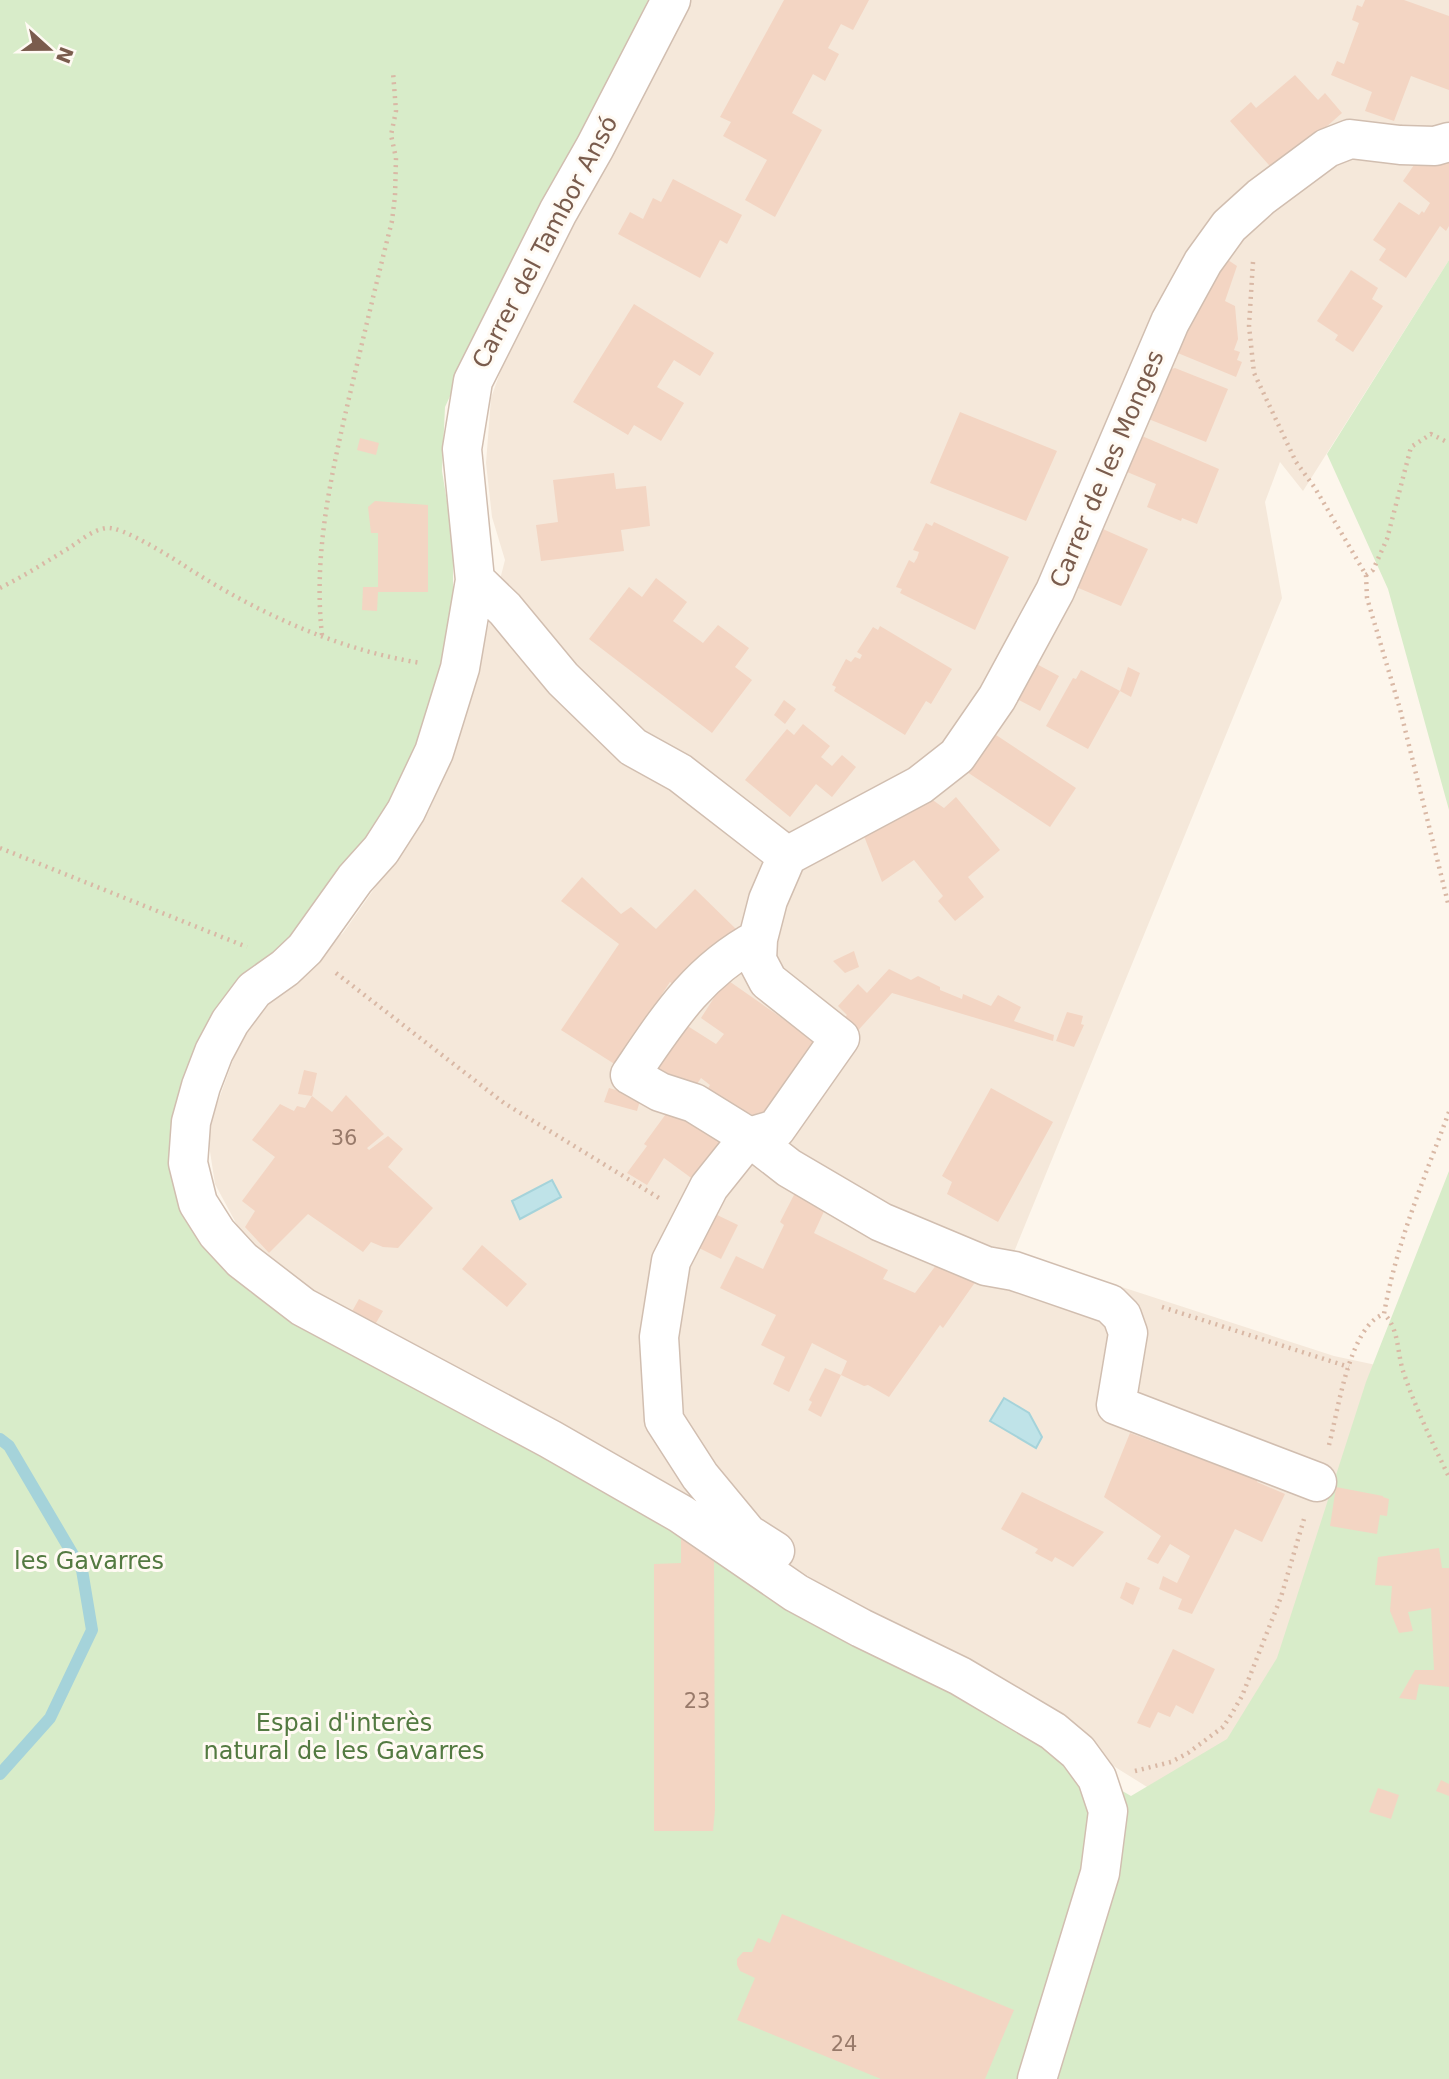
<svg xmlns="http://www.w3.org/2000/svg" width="1449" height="2079" viewBox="0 0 1449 2079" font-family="'DejaVu Sans',sans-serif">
  <rect width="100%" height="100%" fill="#fdf6ec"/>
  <path fill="#f5e8da" d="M690,0H1449V260L1303,491L1280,462L1265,502L1282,598L1014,1252L1334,1356L1418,1374L1449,1933L1152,1790L678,1495L344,1321L263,1261L237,1225L215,1184L207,1132L237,1049L261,1003L343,933L429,811L462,729L505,560L492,517L486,463L491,398L511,342Z"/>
  <path fill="#d8ecc9" d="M0,0H648L591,118L521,241L445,407L442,471L453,538V604L444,666L381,850L237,990L188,1216L250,1292L539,1453L1131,1796L1227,1739L1277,1658L1366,1382L1449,1171V2079H0Z
    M1449,260V810L1388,589L1327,454Z"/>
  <path fill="#bfe3e8" stroke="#a5d3da" stroke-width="2" d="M552,1180L561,1197L520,1219L512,1201Z
    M1004,1398L1029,1413L1042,1437L1036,1448L990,1421Z"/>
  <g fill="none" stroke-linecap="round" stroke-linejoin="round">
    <path stroke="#a5d3da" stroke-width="12" d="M0,1439L9,1446L82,1570L92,1630L50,1718L0,1774"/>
  </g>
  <path fill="#f3d5c3" d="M784,0H869L853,30L841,24L828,48L839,54L825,81L813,74L792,113L822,130L775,217L745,200L767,160L723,136L731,122L720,117Z
    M1365,0H1404L1449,16V90L1411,76L1394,121L1365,111L1372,92L1331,75L1337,61L1344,64L1359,23L1352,20L1357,5L1362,7Z
    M1295,75L1318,100L1325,93L1342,113L1275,172L1230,121L1251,102L1256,108Z
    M1449,155V226L1446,231L1440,226L1406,278L1379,260L1386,249L1373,240L1399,202L1419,215L1422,211L1424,213L1430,203L1403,181L1414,165L1429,158Z
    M673,179L742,215L727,244L720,240L700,278L618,234L630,212L643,219L653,198L661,202Z
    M1222,256L1237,266L1225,301L1235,306L1238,339L1234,350L1240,352L1237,360L1242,362L1236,377L1168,349Z
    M1351,270L1378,288L1372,299L1383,306L1353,352L1335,340L1338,335L1317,321Z
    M634,304L714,353L700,376L674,360L657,387L684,403L661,441L634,425L628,435L573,402Z
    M1175,368L1228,389L1206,442L1141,416L1158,373Z
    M960,412L1057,451L1026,521L930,483Z
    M1135,433L1219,469L1197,524L1182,518L1181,521L1147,507L1156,484L1120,469Z
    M360,438L379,443L376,455L357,450Z
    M614,473L616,489L646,486L650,526L621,530L624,551L541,561L536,525L558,522L553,480Z
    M375,501L428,505V592H378L377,611L362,610L363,587H378V533H371L368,507Z
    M934,522L1009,557L975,630L900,593L902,589L896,587L909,560L914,563L917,558L919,552L913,550L926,523L932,526Z
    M1096,526L1148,549L1121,606L1069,584Z
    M656,578L687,602L673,621L703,643L718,625L749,648L735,667L752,680L712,733L589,639L629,587L642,597Z
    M880,626L952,669L931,704L926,701L905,735L834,691L836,687L832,685L846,659L851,662L855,657L860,659L862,655L857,652L873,627L878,630Z
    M1031,661L1059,676L1040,711L1011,696Z
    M1128,667L1140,673L1131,697L1120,691Z
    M1081,670L1120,691L1088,749L1046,726L1073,678L1076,679Z
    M784,700L796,709L785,724L774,715Z
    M803,724L830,746L821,757L832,766L842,755L856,767L832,797L816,784L790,817L745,780L787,729L794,735Z
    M990,731L1076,788L1050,827L964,770Z
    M927,796L944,808L956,797L1000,850L968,877L984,897L955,921L938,901L943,896L914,860L882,882L862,831Z
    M582,877L621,914L631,907L656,929L695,889L737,930L679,989L670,982L616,1065L561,1030L619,944L561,901Z
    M854,951L859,967L845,973L833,961Z
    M889,969L911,980L918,976L940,987V990L962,999L963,994L991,1006L998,995L1021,1007L1014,1021L1054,1035L1053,1041L892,993L853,1036L839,1024L847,1015L838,1006L858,984L867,993Z
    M726,979L819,1044L765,1121L747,1112L741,1122L701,1099L710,1085L701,1078L691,1093L641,1069L675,1018L716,1044L724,1034L701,1018Z
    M1067,1012L1083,1016L1081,1024L1084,1025L1074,1047L1056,1041Z
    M304,1070L317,1073L312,1096L332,1112L346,1095L384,1134L367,1148L369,1150L388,1136L403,1149L388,1167L433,1208L398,1248L383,1247L371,1242L363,1252L308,1214L269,1253L245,1227L255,1211L242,1201L275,1157L252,1140L280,1104L294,1111L297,1106L305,1108L312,1096L298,1094Z
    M609,1088L641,1097L637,1111L604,1102Z
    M991,1088L1053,1122L998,1222L947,1194L952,1182L942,1176Z
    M671,1107L733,1136L694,1180L664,1158L647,1185L627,1173L647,1146L644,1144Z
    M796,1191L827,1205L814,1233L888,1270L883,1279L915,1293L940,1260L976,1281L943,1328L940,1325L889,1397L868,1385L864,1386L841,1375L821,1417L808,1410L812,1402L809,1400L825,1368L841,1375L847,1361L812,1343L789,1392L773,1384L785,1357L761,1345L776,1315L720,1288L736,1256L763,1269L784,1225L780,1222Z
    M715,1214L738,1225L721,1259L691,1244Z
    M482,1245L527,1284L507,1307L462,1269Z
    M359,1299L383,1311L373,1328L350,1315Z
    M1130,1433L1233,1471L1236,1464L1260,1474L1257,1482L1285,1494L1262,1542L1235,1529L1192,1614L1178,1609L1182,1599L1159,1589L1163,1576L1177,1583L1190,1556L1170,1544L1158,1564L1147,1559L1161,1536L1104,1497Z
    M1336,1487L1383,1496V1497L1389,1499L1387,1516L1380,1515L1377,1534L1330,1526Z
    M1022,1492L1104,1532L1073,1567L1055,1557L1052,1562L1035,1553L1038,1549L1001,1529Z
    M681,1538L714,1555L715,1810L713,1831H654V1564L681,1563Z
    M1439,1548L1442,1568H1449V1687L1419,1684L1416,1700L1399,1698L1415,1670H1434L1431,1608L1408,1612L1413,1631L1399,1633L1390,1611L1392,1586L1375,1585L1378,1557Z
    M1126,1582L1140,1588L1133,1605L1120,1598Z
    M1173,1649L1215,1669L1193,1714L1176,1705L1170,1717L1158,1712L1150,1728L1137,1723Z
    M1441,1780L1449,1784V1796L1436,1791Z
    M1378,1788L1399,1795L1391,1819L1369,1812Z
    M782,1914L1014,2010L985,2079H881L737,2020L755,1978L740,1971L737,1965V1959L743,1952H752L758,1938L770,1943Z"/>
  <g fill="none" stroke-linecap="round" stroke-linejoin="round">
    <defs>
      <path id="minor" d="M671,0L595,147L558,212L473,381L462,449L475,580L460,668L434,752L406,811L381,850L355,879L305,949L285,968L254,990L230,1022L214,1052L201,1086L191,1122L188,1163L198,1203L217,1233L242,1260L303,1307L550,1439L681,1514L796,1593L861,1628L960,1676L1053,1731L1078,1752L1097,1778L1108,1811L1100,1873L1037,2079
        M475,580L505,609L563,679L633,747L680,773L787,856
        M787,856L920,785L957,756L997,698L1055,591L1170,322L1203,262L1229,226L1261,197L1327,148L1350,139L1400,145L1435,146L1449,142
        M758,939C697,972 668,1019 630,1075L660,1092L694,1103L749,1137L789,1168L881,1222L986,1266L1014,1271L1110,1304L1122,1316L1128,1333L1116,1405L1317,1482
        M749,1137L709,1187L671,1261L659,1337L664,1420L700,1476L748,1534L775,1551
        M749,1137L776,1129L840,1038L768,981L757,960L758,939L768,900L787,856"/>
    </defs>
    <use href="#minor" stroke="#d1beb0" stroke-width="41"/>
    <path stroke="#d9b8a5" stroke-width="4.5" stroke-dasharray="2 5" stroke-linecap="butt" d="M1253,262L1249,326L1254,373L1296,462L1315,488L1366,575L1367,598L1400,709L1449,907
      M1366,575L1373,570L1387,539L1411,447L1431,434L1449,443
      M0,588C24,576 46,562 69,548C80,541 92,530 106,528C121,525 176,560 191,570C260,614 339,650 421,663
      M322,635C313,554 331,476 349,398C363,339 377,280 392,221L395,196L396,158L391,135L396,111L393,72
      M0,848L247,947
      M336,973L504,1103L659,1198
      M1449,1112C1424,1179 1396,1244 1384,1314C1399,1328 1397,1352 1403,1371C1415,1407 1432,1442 1449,1477
      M1162,1307L1349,1367
      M1329,1445C1338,1412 1349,1326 1384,1314
      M1135,1771L1171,1762L1188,1753L1223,1727L1231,1715L1242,1696L1281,1597L1304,1519"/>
    <use href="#minor" stroke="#fff" stroke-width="38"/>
  </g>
  <g text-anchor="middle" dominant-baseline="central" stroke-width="6" stroke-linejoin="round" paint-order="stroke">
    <g font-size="21" fill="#987a6a">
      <text x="344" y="1138">36</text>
      <text x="697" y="1701">23</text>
      <text x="844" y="2044">24</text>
    </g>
    <g font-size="24" fill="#7a5c4d" stroke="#fffaf3">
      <text transform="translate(545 242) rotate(-62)">Carrer del Tambor Ansó</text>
      <text transform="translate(1107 469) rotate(-67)">Carrer de les Monges</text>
    </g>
    <g font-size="24" fill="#537a41" stroke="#fffaf3">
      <text x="89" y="1561">les Gavarres</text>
      <text x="344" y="1723">Espai d'interès<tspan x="344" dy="28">natural de les Gavarres</tspan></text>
    </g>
  </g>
  <g transform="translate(49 49) rotate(111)" stroke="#fffaf3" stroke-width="5" paint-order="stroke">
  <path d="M0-5L12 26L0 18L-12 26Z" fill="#7a5c4d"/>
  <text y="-10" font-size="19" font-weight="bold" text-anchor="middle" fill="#7a5c4d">N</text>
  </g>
</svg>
